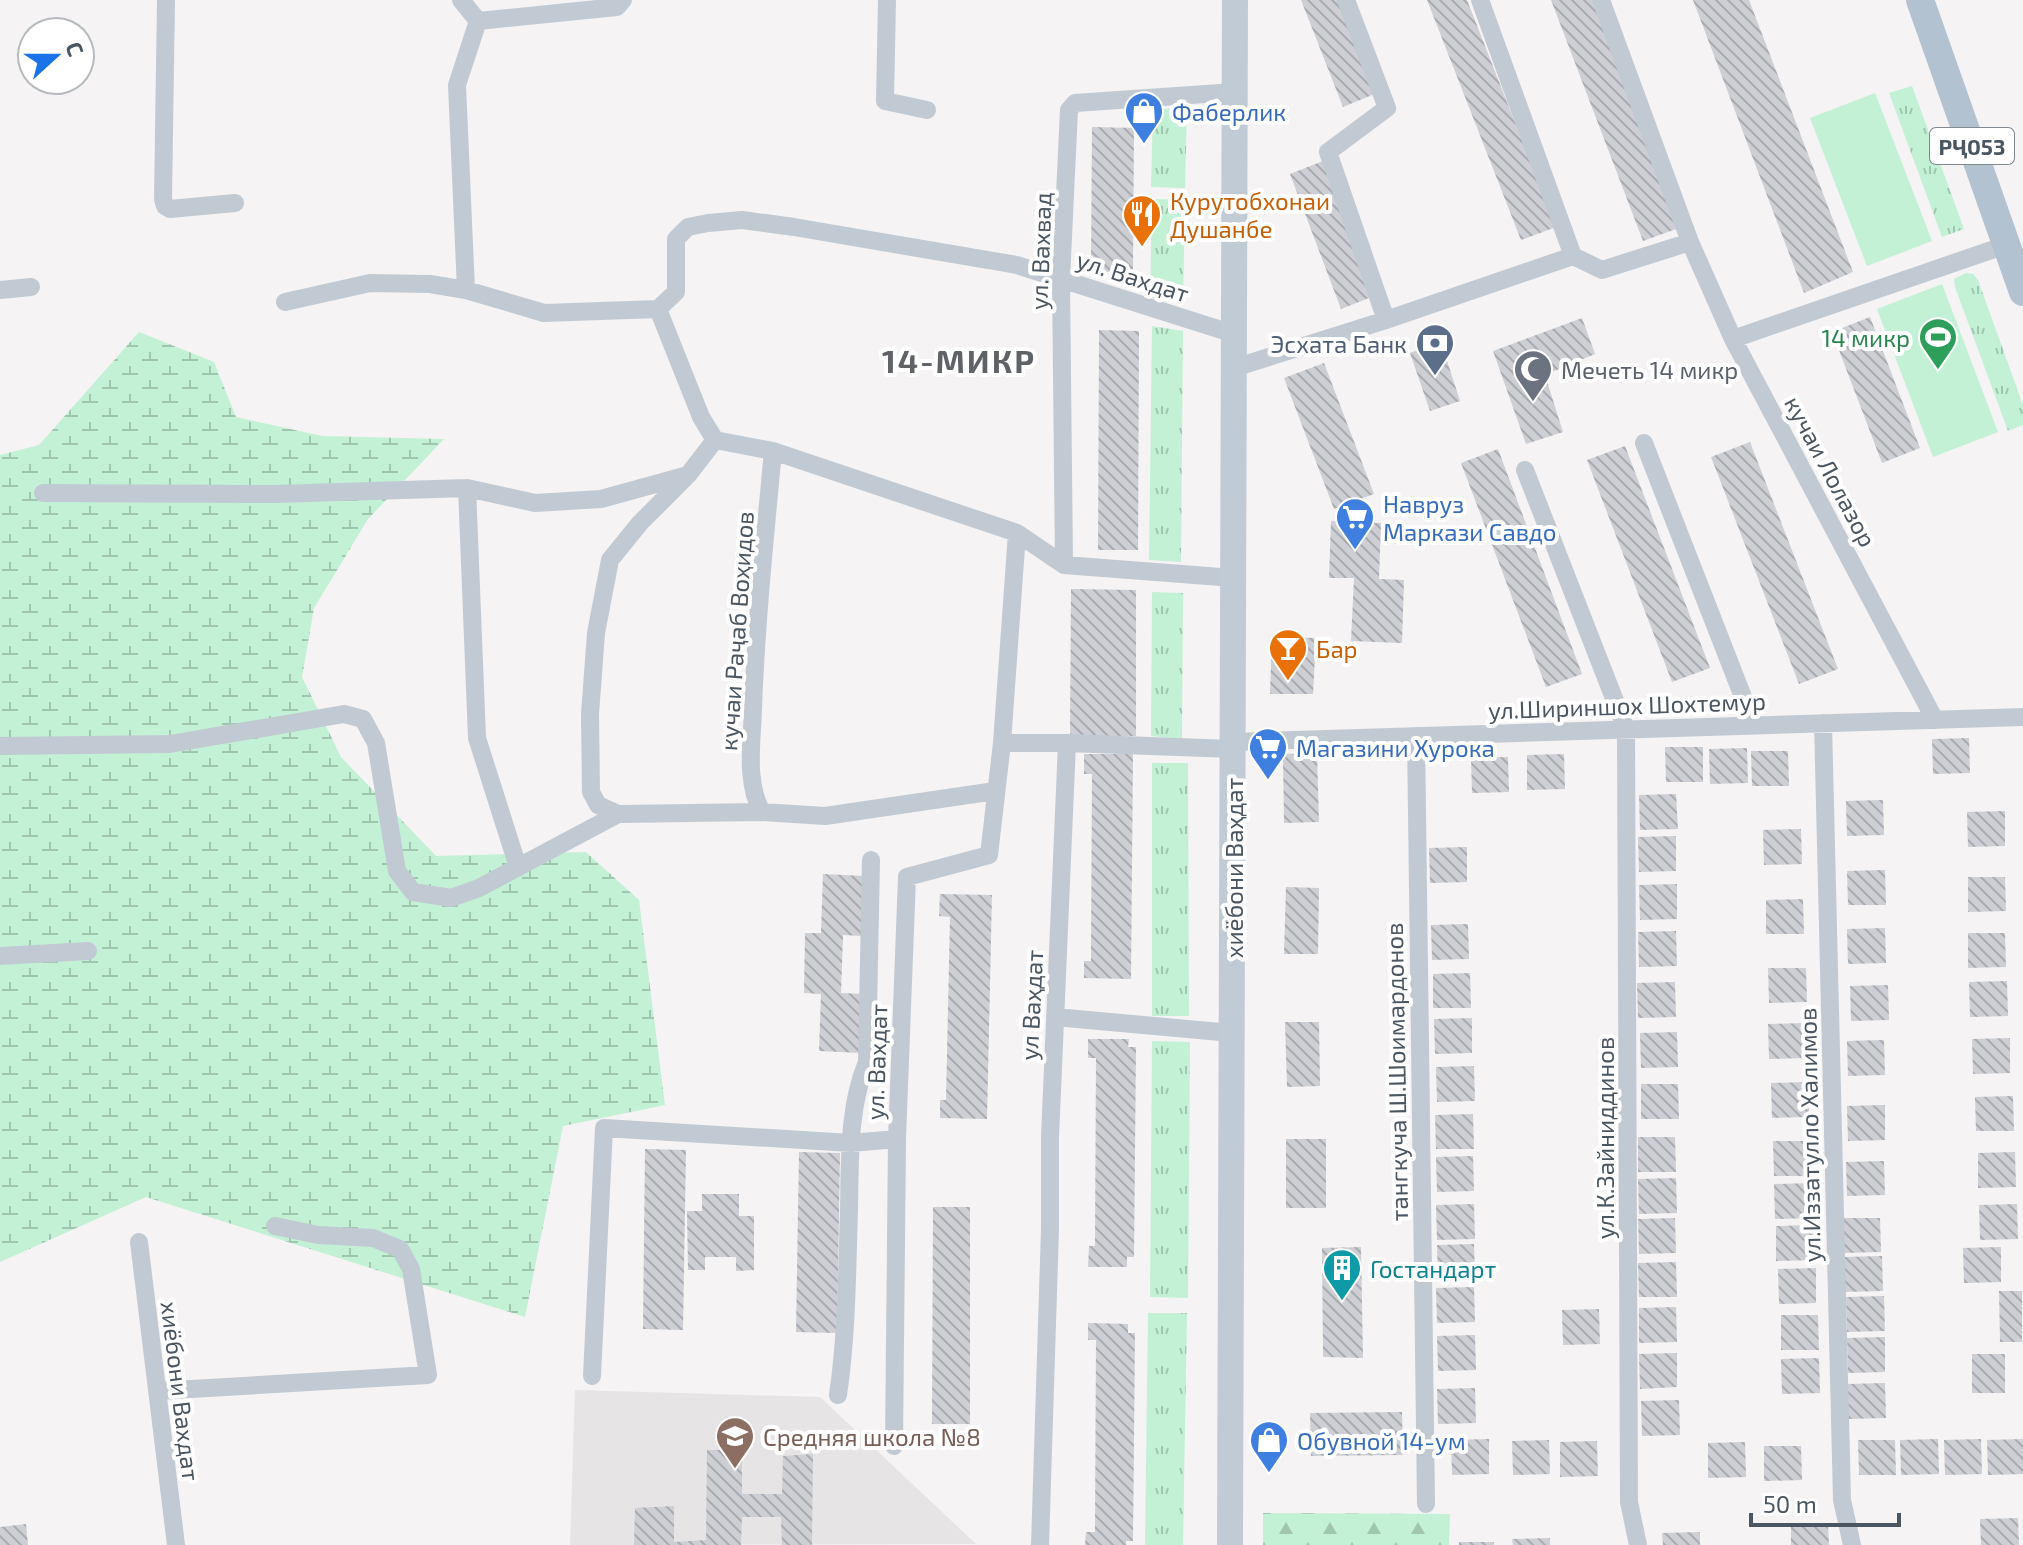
<svg xmlns="http://www.w3.org/2000/svg" width="2023" height="1545" viewBox="0 0 2023 1545" font-family="'Exo 2',sans-serif">
  <defs>
    <pattern id="grass-tufts" width="24" height="20" patternUnits="userSpaceOnUse" patternTransform="scale(2)"><rect width="24" height="20" fill="#c3f1d5"/><path d="M3 7l-1-3M5 7V3M7 7l1-3M15 17l-1-3M17 17v-4M19 17l1-3" fill="none" stroke="#a0c6b0"/></pattern>
    <pattern id="forest-firs" width="22" height="20" patternUnits="userSpaceOnUse" patternTransform="scale(2)"><rect width="22" height="20" fill="#c3f1d5"/><path d="M5 1l3.5 6h-7zM16 11l3.5 6h-7z" fill="#a0c6b0"/></pattern>
    <pattern id="wetland-marsh" width="20" height="14" patternUnits="userSpaceOnUse" patternTransform="scale(2)"><rect width="20" height="14" fill="#c3f1d5"/><path d="M1 5h8M5 5V1M11 12h8M15 12V8" fill="none" stroke="#a0c6b0"/></pattern>
    <pattern id="building-back-hatch" width="6" height="6" patternUnits="userSpaceOnUse" patternTransform="scale(2)"><rect width="6" height="6" fill="#cdcfd5"/><path d="M-1 5l2 2M0 0l6 6M5-1l2 2" fill="none" stroke="#a8abb0"/></pattern>
  </defs>
  <rect width="100%" height="100%" fill="#f5f3f3"/>
  <path fill="#e6e4e5" d="M575,1390L820,1397L976,1544L570,1545Z"/>
  <path fill="url(#grass-tufts)" d="M1912,86L1964,229L1942,237L1889,93Z
    M1187,107L1185,188L1151,187L1153,110Z
    M1152,199L1185,200L1183,300L1150,298Z
    M1966,273L1973,274L1978,280L2023,405V425L2008,431L1955,287L1954,279Z
    M1152,326L1183,331L1181,562L1149,560Z
    M1152,592L1183,593L1182,739L1151,736Z
    M1152,763H1188L1189,1016H1152Z
    M1152,1041L1190,1042L1188,1298L1150,1297Z
    M1148,1313H1187L1183,1545H1145Z"/>
  <path fill="url(#forest-firs)" d="M1263,1513L1450,1514L1449,1545H1263Z"/>
  <path fill="url(#wetland-marsh)" d="M139,332L214,362L236,417L322,436L444,439L368,519L314,608L302,677L341,757L436,856L586,852L639,900L665,1105L563,1126L525,1317L146,1197L0,1262V455L39,445Z"/>
  <path fill="#c3f1d5" d="M1875,93L1932,241L1867,266L1810,118Z
    M1942,284L1998,432L1933,457L1877,309Z"/>
  <path fill="url(#building-back-hatch)" d="M1301,0H1340L1377,93L1343,107Z
    M1427,0H1467L1556,227L1521,240Z
    M1551,0H1593L1679,228L1643,241Z
    M1693,0H1749L1853,272L1804,293Z
    M1092,127L1134,128L1133,272H1091Z
    M1323,161L1374,296L1341,309L1290,174Z
    M1870,317L1920,448L1882,463L1832,332Z
    M1582,318L1595,354L1545,375L1563,432L1526,444L1493,351Z
    M1099,330L1139,331L1138,550H1098Z
    M1441,342L1460,401L1430,411L1410,353Z
    M1324,363L1374,494L1334,509L1284,378Z
    M1750,442L1838,669L1799,684L1711,457Z
    M1625,446L1710,668L1672,682L1587,460Z
    M1498,449L1582,674L1546,687L1461,463Z
    M1331,521L1381,523L1379,579L1404,580L1402,643L1351,641L1354,578H1329Z
    M1071,589L1136,590V736H1070Z
    M1272,637L1316,638L1313,694H1270Z
    M1969,738L1970,773L1933,774L1932,739Z
    M1665,747H1703V782H1666Z
    M1747,748L1748,783L1710,784L1709,749Z
    M1751,751H1788L1789,786H1752Z
    M1317,753L1319,822L1284,823L1283,754Z
    M1084,754H1133L1131,979L1084,978V961H1091L1092,774H1084Z
    M1564,754L1565,789L1527,790V755Z
    M1508,757L1509,792L1472,793L1471,758Z
    M1676,794L1678,829L1640,830L1639,795Z
    M1883,800L1884,835L1847,836L1846,801Z
    M2005,811V846L1968,847L1967,812Z
    M1801,829L1802,864L1764,865L1763,830Z
    M1676,836V871L1639,872L1638,837Z
    M1467,847V882L1430,883L1429,848Z
    M1885,870L1886,905H1848L1847,871Z
    M823,874L864,876L862,936L843,935L841,993L863,994L861,1053L819,1051L821,994L804,993L805,933H821Z
    M1968,877H2005L2006,911L1968,912Z
    M1677,884V919L1640,920L1639,885Z
    M1286,887L1319,888L1318,954H1284Z
    M940,894L992,895L987,1119L940,1118V1100H946L950,917L939,916Z
    M1803,899L1804,934H1766V900Z
    M1468,924L1469,959L1432,960L1431,925Z
    M1885,928L1886,963L1848,964L1847,929Z
    M1676,931L1677,966L1639,967L1638,932Z
    M1968,933H2005L2006,967L1968,968Z
    M1768,968H1806L1807,1002L1769,1003Z
    M1470,973L1471,1008H1433V974Z
    M2007,981L2008,1016L1970,1017L1969,982Z
    M1675,982L1676,1017L1638,1018L1637,983Z
    M1888,985L1889,1020L1851,1021L1850,986Z
    M1472,1018V1053L1435,1054L1434,1019Z
    M1285,1022H1319L1320,1086L1287,1087Z
    M1806,1023V1058L1769,1059L1768,1024Z
    M1677,1032L1678,1067L1641,1068L1640,1033Z
    M2010,1038V1073L1973,1074L1972,1039Z
    M1088,1039H1129L1128,1047H1136L1134,1257H1127V1267H1088L1089,1246H1095L1096,1058H1088Z
    M1884,1040L1885,1075L1848,1076L1847,1041Z
    M1474,1066L1475,1101L1437,1102L1436,1067Z
    M1809,1082V1117L1772,1118L1771,1083Z
    M1641,1084H1678L1679,1119H1641Z
    M2013,1096L2014,1131H1976L1975,1097Z
    M1885,1105V1140L1848,1141L1847,1106Z
    M1473,1114L1474,1149H1436L1435,1115Z
    M1638,1137H1675L1676,1172H1638Z
    M1286,1139H1326V1208H1286Z
    M1773,1141H1811L1812,1176H1774Z
    M645,1149L686,1150L683,1330L643,1329Z
    M799,1152L840,1153L837,1333L796,1332Z
    M2015,1152L2016,1187L1978,1188V1153Z
    M1473,1156L1474,1191L1437,1192L1436,1157Z
    M1884,1161L1885,1195L1847,1196L1846,1162Z
    M1676,1178L1677,1213L1639,1214L1638,1179Z
    M1812,1183L1813,1218L1775,1219L1774,1184Z
    M702,1194H739V1216H754V1270L736,1271V1257H705V1270H688L687,1211H702Z
    M1474,1204L1475,1239L1437,1240L1436,1205Z
    M2017,1204L2018,1239L1980,1240L1979,1205Z
    M933,1207H970V1424H932Z
    M1675,1218L1676,1253L1639,1254L1638,1219Z
    M1843,1218H1880L1881,1252L1843,1253Z
    M1813,1225L1814,1260L1776,1261V1226Z
    M1474,1244L1475,1279L1438,1280L1437,1245Z
    M1361,1247L1363,1358L1323,1357L1322,1248Z
    M2001,1247V1282L1964,1283L1963,1248Z
    M1882,1256L1883,1291L1845,1292L1844,1257Z
    M1676,1262L1677,1297H1639L1638,1263Z
    M1816,1268V1303L1779,1304L1778,1269Z
    M1474,1287L1475,1322L1437,1323L1436,1288Z
    M1999,1291H2022V1342H2000Z
    M1884,1296L1885,1331L1847,1332L1846,1297Z
    M1676,1307L1677,1342L1639,1343V1308Z
    M1599,1309L1600,1344L1563,1345L1562,1310Z
    M1781,1315H1818L1819,1350H1781Z
    M1088,1323L1128,1324V1333H1135L1133,1541H1126V1545H1085L1086,1532H1095L1096,1340H1088Z
    M1475,1335L1476,1370L1438,1371L1437,1336Z
    M1885,1337V1372L1848,1373L1847,1338Z
    M1677,1353V1387L1640,1389L1639,1354Z
    M1972,1354H2005V1393H1972Z
    M1819,1358L1820,1393L1782,1394L1781,1359Z
    M1885,1383L1886,1418L1848,1419L1847,1384Z
    M1475,1388L1476,1423L1438,1424L1437,1389Z
    M1679,1400L1680,1435L1642,1436L1641,1401Z
    M1402,1412L1403,1455L1311,1456L1310,1413Z
    M1489,1439V1474L1452,1475L1451,1440Z
    M1938,1439L1939,1474L1901,1475L1900,1440Z
    M1981,1439L1982,1474L1945,1475L1944,1440Z
    M2023,1439V1474L1988,1475L1987,1440Z
    M1549,1440L1550,1474L1513,1475L1512,1441Z
    M1858,1440H1895L1896,1475H1859Z
    M1597,1441L1598,1476L1560,1477V1442Z
    M1745,1442L1746,1477L1708,1478V1443Z
    M1764,1446H1801L1802,1480L1764,1481Z
    M707,1450H742V1494H782L783,1456L813,1454L812,1545H782L781,1517H742L741,1545H634L635,1508L674,1506V1542L706,1540Z
    M2018,1518L2019,1545H1981L1980,1519Z
    M26,1524L28,1545H0V1527Z
    M1791,1526H1828L1829,1545H1791Z
    M1700,1532V1545H1663L1662,1533Z
    M1550,1538V1545H1513L1512,1539Z
    M1459,1542H1494V1545H1459Z"/>
  <g fill="none" stroke-linecap="round" stroke-linejoin="round">
    <path stroke="#c1cad2" stroke-width="18" d="M166,0L163,199L165,206L170,209L235,203
      M461,0L478,21L617,7L623,0
      M887,0L885,101L927,110
      M1346,0L1387,108L1328,152L1386,320
      M1480,0L1573,256
      M1690,242L1733,339L1935,720
      M0,290L31,287
      M466,290L457,85L478,21
      M285,302L370,283L430,284L466,290L544,313L658,309L676,292V239L688,227L708,223L742,220L794,227L1017,265L1234,334
      M658,309L701,417L715,440L773,451L1017,533L1064,565L1234,578
      M1733,339L2006,245
      M1234,368L1386,320L1573,256L1602,270L1690,242L1601,0
      M715,440L688,475L640,523L610,560L596,633L590,714L591,792L598,805L618,814L762,812
      M1644,443L1754,725
      M773,451C765,537 756,623 753,709C752,742 745,782 762,812L825,816L995,791
      M1525,470L1626,729L1629,1502L1638,1545
      M467,488L477,738L518,867
      M43,493L275,494L467,488L535,503L601,499L688,475
      M1017,533L1002,743H1067L1050,1137V1229L1040,1545
      M1064,565L1061,279L1069,110L1075,103L1235,92
      M1823,723L1842,1500L1852,1545
      M1416,736L1426,1504
      M1233,742L2023,717
      M1067,743L1233,749
      M0,746L170,744L344,714L363,719L376,743L397,871L413,892L451,898L479,888L618,814
      M0,956L88,951
      M1055,1017L1232,1033
      M139,1242L176,1545
      M592,1376L604,1128L851,1143L897,1139
      M157,1391L428,1375L411,1269L400,1249L373,1238L318,1235L275,1226
      M838,1395C847,1333 847,1272 849,1209C850,1162 848,1107 867,1062L871,860
      M894,1446L897,1139L907,877L989,855L1002,743"/>
    <path stroke="#c1cbd6" stroke-width="26" d="M1230,1545L1235,0"/>
    <path stroke="#b3c2d1" stroke-width="28" d="M1920,0L2023,292"/>
  </g>
  <defs>
    <symbol id="shop-pin" viewBox="-11 -11 22 30"><path d="M0 17L-7.5 6A9.5 9.5 0 1 1 7.5 6Z" fill="#3f7fe0" stroke="#fff"/><path d="M-5-2.5h2.3a2.7 3.5 0 0 1 5.4 0H5L5.5 6h-11ZM-1.5-2.5h3a1.5 2.3 0 0 0-3 0Z" fill="#fff"/></symbol>
    <symbol id="restaurant-pin" viewBox="-11 -11 22 30"><path d="M0 17L-7.5 6A9.5 9.5 0 1 1 7.5 6Z" fill="#e8710a" stroke="#fff"/><path d="M-5-6h1v4h1v-4h1v4h1v-4h1v5L-1.5 .5V6h-2V.5L-5-1ZM5-6V6H3V1.5H1.5Q1.5-4 5-6Z" fill="#fff"/></symbol>
    <symbol id="stadium-pin" viewBox="-11 -11 22 30"><path d="M0 17L-7.5 6A9.5 9.5 0 1 1 7.5 6Z" fill="#2e9e5b" stroke="#fff"/><path d="M0-5a6.5 5 0 1 0 0 10a6.5 5 0 1 0 0-10ZM-3.5-1.8h7v3.6h-7Z" fill="#fff"/></symbol>
    <symbol id="bank-pin" viewBox="-11 -11 22 30"><path d="M0 17L-7.5 6A9.5 9.5 0 1 1 7.5 6Z" fill="#5c6f8a" stroke="#fff"/><path d="M-6-4H6V4H-6ZM0-2.3a2.3 2.3 0 1 0 0 4.6a2.3 2.3 0 1 0 0-4.6Z" fill="#fff"/></symbol>
    <symbol id="mosque-pin" viewBox="-11 -11 22 30"><path d="M0 17L-7.5 6A9.5 9.5 0 1 1 7.5 6Z" fill="#6b7280" stroke="#fff"/><path d="M3.5-4.9A6 6 0 1 0 3.5 4.9A5 5 0 1 1 3.5-4.9Z" fill="#fff"/></symbol>
    <symbol id="supermarket-pin" viewBox="-11 -11 22 30"><path d="M0 17L-7.5 6A9.5 9.5 0 1 1 7.5 6Z" fill="#3f7fe0" stroke="#fff"/><path d="M-6-5.5h2.5l.6 2H6L4.5 2H-2.5L-4.4-4H-6ZM-1.5 3.2a1.3 1.3 0 1 0 .1 0ZM3 3.2a1.3 1.3 0 1 0 .1 0Z" fill="#fff"/></symbol>
    <symbol id="bar-pin" viewBox="-11 -11 22 30"><path d="M0 17L-7.5 6A9.5 9.5 0 1 1 7.5 6Z" fill="#e8710a" stroke="#fff"/><path d="M-6-5H6L.8 .8V4.5H3.5V6h-7V4.5H-.8V.8Z" fill="#fff"/></symbol>
    <symbol id="building-pin" viewBox="-11 -11 22 30"><path d="M0 17L-7.5 6A9.5 9.5 0 1 1 7.5 6Z" fill="#0f9aa8" stroke="#fff"/><path d="M-4-6H4V6H1V3H-1V6H-4ZM-2.5-4.3h1.7v1.8h-1.7ZM.8-4.3h1.7v1.8H.8ZM-2.5-1h1.7V.8h-1.7ZM.8-1h1.7V.8H.8Z" fill="#fff"/></symbol>
    <symbol id="school-pin" viewBox="-11 -11 22 30"><path d="M0 17L-7.5 6A9.5 9.5 0 1 1 7.5 6Z" fill="#8d6e63" stroke="#fff"/><path d="M0-5L7-2L0 1L-7-2ZM-4 1L0 2.5L4 1V4Q0 6-4 4Z" fill="#fff"/></symbol>
  </defs>
  <g fill-rule="evenodd">
    <use href="#shop-pin" x="1122" y="89" width="44" height="60"/>
    <use href="#restaurant-pin" x="1120" y="192" width="44" height="60"/>
    <use href="#stadium-pin" x="1916" y="315" width="44" height="60"/>
    <use href="#bank-pin" x="1413" y="321" width="44" height="60"/>
    <use href="#mosque-pin" x="1511" y="347" width="44" height="60"/>
    <use href="#supermarket-pin" x="1333" y="495" width="44" height="60"/>
    <use href="#bar-pin" x="1266" y="626" width="44" height="60"/>
    <use href="#supermarket-pin" x="1246" y="725" width="44" height="60"/>
    <use href="#building-pin" x="1320" y="1246" width="44" height="60"/>
    <use href="#school-pin" x="713" y="1414" width="44" height="60"/>
    <use href="#shop-pin" x="1247" y="1418" width="44" height="60"/>
  </g>
  <g text-anchor="middle" dominant-baseline="central" stroke-width="8" stroke-linejoin="round" paint-order="stroke">
    <rect fill="#fff" stroke="#808990" stroke-width="2" x="1930" y="128" width="84" height="36" rx="6"/>
    <g font-size="22" font-weight="bold" fill="#4a5661">
      <text x="1972" y="146">РҶ053</text>
    </g>
    <g font-size="24" fill="#366cbe" stroke="#fff" text-anchor="start">
      <text x="1172" y="111">Фаберлик</text>
      <text x="1383" y="503">Навруз<tspan x="1383" dy="28">Маркази Савдо</tspan></text>
      <text x="1296" y="747">Магазини Хурока</text>
      <text x="1297" y="1440">Обувной 14-ум</text>
    </g>
    <g font-size="24" fill="#c56008" stroke="#fff" text-anchor="start">
      <text x="1170" y="200">Курутобхонаи<tspan x="1170" dy="28">Душанбе</tspan></text>
      <text x="1316" y="648">Бар</text>
    </g>
    <g font-size="24" fill="#4a5661" stroke="#fff">
      <text transform="translate(1040 251) rotate(-88)">ул. Вахвад</text>
      <text transform="translate(1133 276) rotate(18)">ул. Вахдат</text>
      <text transform="translate(1831 471) rotate(62)">кучаи Лолазор</text>
      <text transform="translate(736 631) rotate(-86)">кучаи Раҷаб Воҳидов</text>
      <text transform="translate(1627 705) rotate(-2)">ул.Шириншох Шохтемур</text>
      <text transform="translate(1233 868) rotate(-90)">хиёбони Ваҳдат</text>
      <text transform="translate(1031 1005) rotate(-87)">ул Ваҳдат</text>
      <text transform="translate(876 1062) rotate(-88)">ул. Вахдат</text>
      <text transform="translate(1396 1072) rotate(-91)">тангкуча Ш.Шоимардонов</text>
      <text transform="translate(1809 1135) rotate(-91)">ул.Иззатулло Халимов</text>
      <text transform="translate(1604 1138) rotate(-90)">ул.К.Зайниддинов</text>
      <text transform="translate(181 1391) rotate(83)">хиёбони Вахдат</text>
    </g>
    <g font-size="24" fill="#27864d" stroke="#fff" text-anchor="end">
      <text x="1910" y="337">14 микр</text>
    </g>
    <g font-size="24" fill="#4e5e75" stroke="#fff" text-anchor="end">
      <text x="1407" y="343">Эсхата Банк</text>
    </g>
    <g font-size="24" fill="#5b616d" stroke="#fff" text-anchor="start">
      <text x="1561" y="369">Мечеть 14 микр</text>
    </g>
    <g font-size="24" fill="#0d838f" stroke="#fff" text-anchor="start">
      <text x="1370" y="1268">Гостандарт</text>
    </g>
    <g font-size="24" fill="#785e54" stroke="#fff" text-anchor="start">
      <text x="763" y="1436">Средняя школа №8</text>
    </g>
    <g font-size="32" font-weight="bold" letter-spacing="2" fill="#5f6368" stroke="#fff">
      <text x="959" y="360">14-МИКР</text>
    </g>
  </g>
  <g transform="translate(56 56) rotate(69)"><circle r="38" fill="#ffffff" stroke="#b7bbc0" stroke-width="2"/>
  <path d="M0-6L14 30L0 20L-14 30Z" fill="#1a73e8"/>
  <text y="-12" font-size="22" font-weight="bold" text-anchor="middle" fill="#4a5661">С</text>
  </g>
  <path d="M1751 1513v12h148v-12" fill="none" stroke="#4a5661" stroke-width="4"/>
  <text x="1763" y="1513" font-size="24" fill="#4a5661" stroke="#ffffff" stroke-width="6" paint-order="stroke">50 m</text>
</svg>
